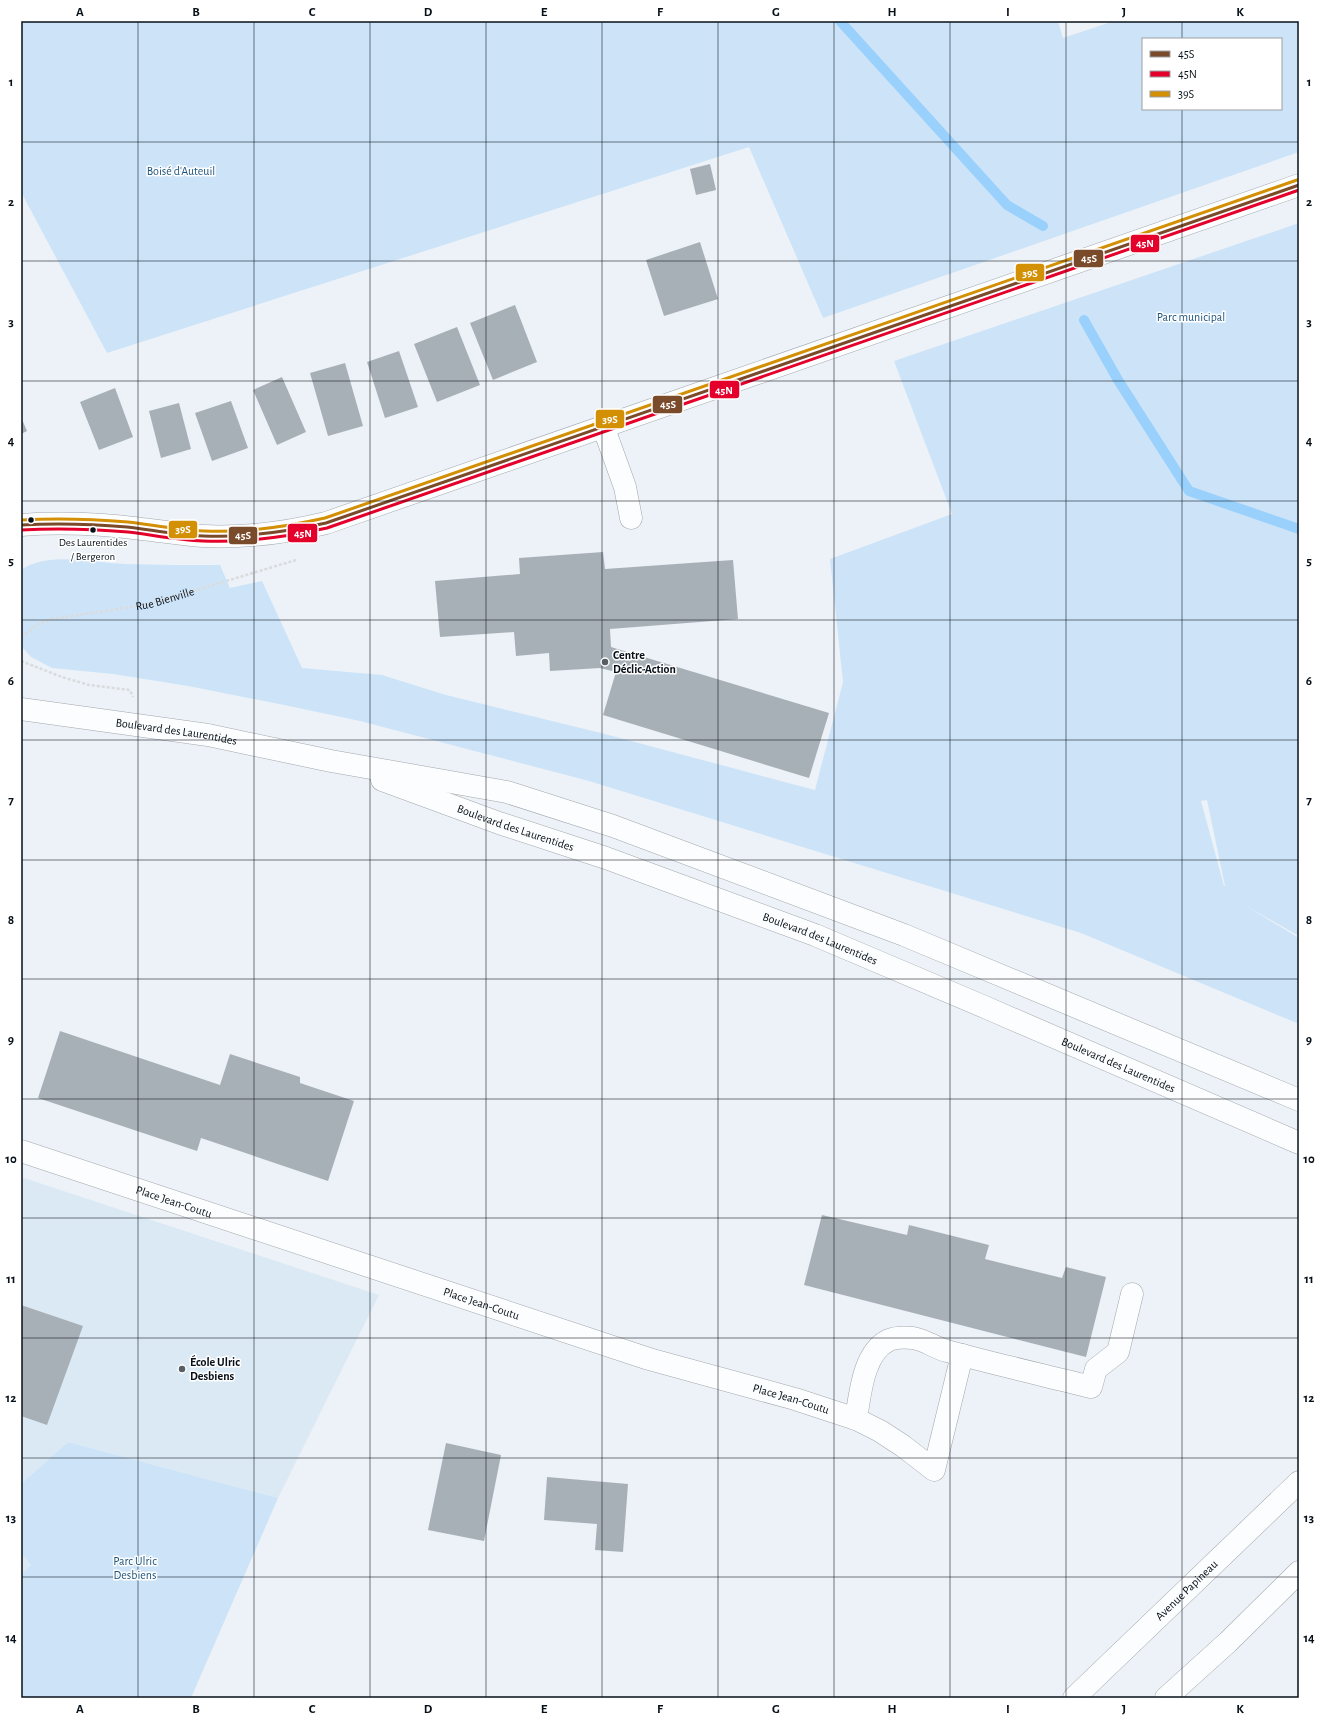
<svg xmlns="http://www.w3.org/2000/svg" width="1320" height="1719" viewBox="0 0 1320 1719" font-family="'Alegreya Sans',sans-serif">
  <rect width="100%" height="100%" fill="#ecf2f7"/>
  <path fill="#dbe9f4" d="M21,1177L379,1295L278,1498L68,1442L21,1484Z
    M21,1553L31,1565L21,1575Z"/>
  <path fill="#cde4f8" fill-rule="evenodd" d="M21,21H1058L1063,38L1114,21H1299V152L823,318L749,147L107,353L21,192ZM1143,39H1281V109H1143Z
    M1299,223V936L1246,906L1299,938V1024L1081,933L589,781L360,721L284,705L188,686L113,674L52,668L31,657L21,646V570C48,551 94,563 125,564C157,565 188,565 220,565L230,588L262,581L302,668L382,675L446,695L601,733L815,790L843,682L830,559L952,514L894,361ZM1207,800L1225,886H1224L1201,801Z
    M68,1442L278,1498L191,1698H21V1575L31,1565L21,1553V1484Z"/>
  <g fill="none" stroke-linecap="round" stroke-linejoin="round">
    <path stroke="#9ad0fc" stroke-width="10" d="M840,21L1007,205L1043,226
      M1084,320L1118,380L1189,491L1299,529"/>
  </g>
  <path fill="#a8b0b7" d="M710,164L716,190L696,195L690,169Z
    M700,242L718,299L664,316L646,260Z
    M515,305L537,362L493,380L470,323Z
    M457,327L480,385L437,402L414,344Z
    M399,351L418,407L385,418L367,362Z
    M345,363L363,426L328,436L310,373Z
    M282,377L306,432L277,445L253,390Z
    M115,388L133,437L99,450L80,402Z
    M231,401L248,448L212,461L195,413Z
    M179,403L191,449L161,458L149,411Z
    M21,417L27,431L21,434Z
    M603,552L605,569L733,560L738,619L610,629L611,647L829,713L809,778L603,715L616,672L600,668L550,671L549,653L516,656L514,632L440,637L435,581L520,574L519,558Z
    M60,1031L220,1085L230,1054L300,1077V1083L354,1101L328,1181L201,1138L197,1151L38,1098Z
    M822,1215L907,1235L909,1225L989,1245L985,1259L1062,1278L1066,1267L1106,1277L1086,1357L804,1285Z
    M21,1305L83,1326L47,1425L21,1416Z
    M446,1443L501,1455L484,1541L428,1530Z
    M547,1477L628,1484L623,1552L595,1550L597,1524L544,1520Z"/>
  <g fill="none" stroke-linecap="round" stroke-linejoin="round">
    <defs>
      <g id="minor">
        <path d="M603,426L625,487L631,518"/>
        <path d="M21,525C62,522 102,524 142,529C162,531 182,535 203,536C245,538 285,533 326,523L1299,185"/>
        <path id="s2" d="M21,709L208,735L331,761L507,792L613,826L904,935L1299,1100"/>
        <path id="s3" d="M382,780L499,823L606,858L815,935L987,1008L1299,1143"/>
        <path id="s4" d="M21,1151L649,1359L795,1399L856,1419L880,1431L903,1446L934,1470L962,1355"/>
        <path d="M856,1419C860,1395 863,1352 889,1340C896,1337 905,1337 913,1338C925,1340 935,1348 947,1351C994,1364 1043,1375 1091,1387L1096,1369L1118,1352L1132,1294"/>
      </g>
      <g id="highway">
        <path id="s5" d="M1074,1698L1299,1482"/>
        <path d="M1166,1698L1228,1642L1299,1572"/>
      </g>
    </defs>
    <use href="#minor" stroke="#a1a8ae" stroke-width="23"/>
    <use href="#highway" stroke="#a1a8ae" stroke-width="23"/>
    <g stroke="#d9dbdd" stroke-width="2.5" stroke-dasharray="3 2" stroke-linecap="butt">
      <path id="s1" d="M21,637L40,623L52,619L150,604L296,560"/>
      <path d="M21,661L62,677L89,685L130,690L133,697"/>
    </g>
    <use href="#minor" stroke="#fcfdfe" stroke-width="22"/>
    <use href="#highway" stroke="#fcfdfe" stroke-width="22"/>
    <defs>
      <path id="bus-1" d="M21,525C56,523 92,524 127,527C152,530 177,535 203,536C244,538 285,532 326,523L1299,185"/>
      <path id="bus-2" d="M21,530C57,528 92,529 128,532C153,535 178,540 203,541C245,543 286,537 327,528L1299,190"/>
      <path id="bus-3" d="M21,520C57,518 92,519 128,522C153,525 178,530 204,531C245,533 285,527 325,518L1297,180"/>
    </defs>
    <use href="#bus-1" stroke="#fff" stroke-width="6"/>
    <use href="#bus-2" stroke="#fff" stroke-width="6"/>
    <use href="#bus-3" stroke="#fff" stroke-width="6"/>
    <use href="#bus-1" stroke="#7a4b2a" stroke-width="3"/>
    <use href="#bus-2" stroke="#e4002b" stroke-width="3"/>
    <use href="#bus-3" stroke="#d39004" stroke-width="3"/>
  </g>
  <path fill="none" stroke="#071018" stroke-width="1" stroke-opacity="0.55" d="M138,21V1698M254,21V1698M370,21V1698M486,21V1698M602,21V1698M718,21V1698M834,21V1698M950,21V1698M1066,21V1698M1182,21V39M1182,109V1698M21,142H1299M21,261H1299M21,381H1299M21,501H1299M21,620H1299M21,740H1299M21,860H1299M21,979H1299M21,1099H1299M21,1218H1299M21,1338H1299M21,1458H1299M21,1577H1299"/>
  <g fill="#071018" stroke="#fff" stroke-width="1.5">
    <circle cx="31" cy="520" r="3.5"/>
    <circle cx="93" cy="530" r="3.5"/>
  </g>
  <g fill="#575f66" stroke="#fff" stroke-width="1.5">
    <circle cx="605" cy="662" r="4"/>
    <circle cx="182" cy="1369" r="4"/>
  </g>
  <g text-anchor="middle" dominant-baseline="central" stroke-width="3" stroke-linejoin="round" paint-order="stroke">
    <g font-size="11" fill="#071018" stroke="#fff">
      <text x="93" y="542">Des Laurentides<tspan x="93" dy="14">/ Bergeron</tspan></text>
    </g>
    <g font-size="12" fill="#1e547c" stroke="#fff">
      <text x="181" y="171">Boisé d'Auteuil</text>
      <text x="1191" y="317">Parc municipal</text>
      <text x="135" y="1561">Parc Ulric<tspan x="135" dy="14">Desbiens</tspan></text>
    </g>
    <g font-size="12" fill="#071018" stroke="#fff">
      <text stroke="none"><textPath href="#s1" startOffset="151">Rue Bienville</textPath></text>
      <text stroke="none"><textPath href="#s2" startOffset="157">Boulevard des Laurentides</textPath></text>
      <text stroke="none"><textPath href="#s3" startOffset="142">Boulevard des Laurentides</textPath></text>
      <text stroke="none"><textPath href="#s3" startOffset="466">Boulevard des Laurentides</textPath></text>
      <text stroke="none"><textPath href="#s3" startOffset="790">Boulevard des Laurentides</textPath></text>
      <text stroke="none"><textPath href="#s4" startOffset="161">Place Jean-Coutu</textPath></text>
      <text stroke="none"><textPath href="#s4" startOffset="485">Place Jean-Coutu</textPath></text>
      <text stroke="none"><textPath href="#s4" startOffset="809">Place Jean-Coutu</textPath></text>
      <text stroke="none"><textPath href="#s5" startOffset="156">Avenue Papineau</textPath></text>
    </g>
    <g font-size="12" font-weight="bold" fill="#071018" stroke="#fff" text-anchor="start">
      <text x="613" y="655">Centre<tspan x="613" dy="14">Déclic-Action</tspan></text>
      <text x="190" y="1362">École Ulric<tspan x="190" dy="14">Desbiens</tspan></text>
    </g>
  </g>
  <g stroke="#fff" stroke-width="1.5">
    <rect x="1130" y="234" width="30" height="19" rx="4" fill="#e4002b"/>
    <rect x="1073" y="249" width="31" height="19" rx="4" fill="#7a4b2a"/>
    <rect x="1015" y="263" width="30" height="19" rx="4" fill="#d39004"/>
    <rect x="709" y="380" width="31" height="19" rx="4" fill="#e4002b"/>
    <rect x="652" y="395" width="31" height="19" rx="4" fill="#7a4b2a"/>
    <rect x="595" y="409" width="30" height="20" rx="4" fill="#d39004"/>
    <rect x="168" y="520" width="30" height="19" rx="4" fill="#d39004"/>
    <rect x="287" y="523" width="31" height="20" rx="4" fill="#e4002b"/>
    <rect x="228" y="526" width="30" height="19" rx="4" fill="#7a4b2a"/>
  </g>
  <g font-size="11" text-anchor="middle" font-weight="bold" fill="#fff">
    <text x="1145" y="247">45N</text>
    <text x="1089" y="262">45S</text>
    <text x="1030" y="277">39S</text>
    <text x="724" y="394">45N</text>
    <text x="668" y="408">45S</text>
    <text x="610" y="423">39S</text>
    <text x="183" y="533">39S</text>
    <text x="303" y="537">45N</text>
    <text x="243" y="539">45S</text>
  </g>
  <rect width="1320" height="1719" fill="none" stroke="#ffffff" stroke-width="44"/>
  <rect x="1142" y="38" width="140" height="72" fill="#ffffff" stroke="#9c9fa3"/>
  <rect x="1150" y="51" width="20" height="6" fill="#7a4b2a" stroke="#9c9fa3"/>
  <text x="1178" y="58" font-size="12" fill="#071018">45S</text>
  <rect x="1150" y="71" width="20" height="6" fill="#e4002b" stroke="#9c9fa3"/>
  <text x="1178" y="78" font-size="12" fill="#071018">45N</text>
  <rect x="1150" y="91" width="20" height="6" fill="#d39004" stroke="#9c9fa3"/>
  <text x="1178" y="98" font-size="12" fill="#071018">39S</text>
  <rect x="22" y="22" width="1276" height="1675" fill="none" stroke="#071018" stroke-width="1.5"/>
  <g font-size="13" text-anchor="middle" font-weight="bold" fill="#071018">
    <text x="80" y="16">A</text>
    <text x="196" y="16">B</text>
    <text x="312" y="16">C</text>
    <text x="428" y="16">D</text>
    <text x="544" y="16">E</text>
    <text x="660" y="16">F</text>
    <text x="776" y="16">G</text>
    <text x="892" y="16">H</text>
    <text x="1008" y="16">I</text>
    <text x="1124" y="16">J</text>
    <text x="1240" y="16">K</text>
    <text x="11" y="86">1</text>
    <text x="1309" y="86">1</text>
    <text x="11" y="206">2</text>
    <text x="1309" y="206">2</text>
    <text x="11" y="326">3</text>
    <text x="1309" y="326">3</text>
    <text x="11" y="445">4</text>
    <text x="1309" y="445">4</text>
    <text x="11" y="565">5</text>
    <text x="1309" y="565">5</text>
    <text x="11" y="685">6</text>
    <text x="1309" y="685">6</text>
    <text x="11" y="804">7</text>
    <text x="1309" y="804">7</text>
    <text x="11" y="924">8</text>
    <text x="1309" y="924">8</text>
    <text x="11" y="1044">9</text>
    <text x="1309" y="1044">9</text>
    <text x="11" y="1163">10</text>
    <text x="1309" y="1163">10</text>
    <text x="11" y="1283">11</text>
    <text x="1309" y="1283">11</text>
    <text x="11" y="1402">12</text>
    <text x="1309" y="1402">12</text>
    <text x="11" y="1522">13</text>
    <text x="1309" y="1522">13</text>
    <text x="11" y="1642">14</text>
    <text x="1309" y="1642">14</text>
    <text x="80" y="1713">A</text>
    <text x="196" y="1713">B</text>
    <text x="312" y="1713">C</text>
    <text x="428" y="1713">D</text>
    <text x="544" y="1713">E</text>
    <text x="660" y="1713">F</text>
    <text x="776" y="1713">G</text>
    <text x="892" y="1713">H</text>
    <text x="1008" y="1713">I</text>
    <text x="1124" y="1713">J</text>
    <text x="1240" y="1713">K</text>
  </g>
</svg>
